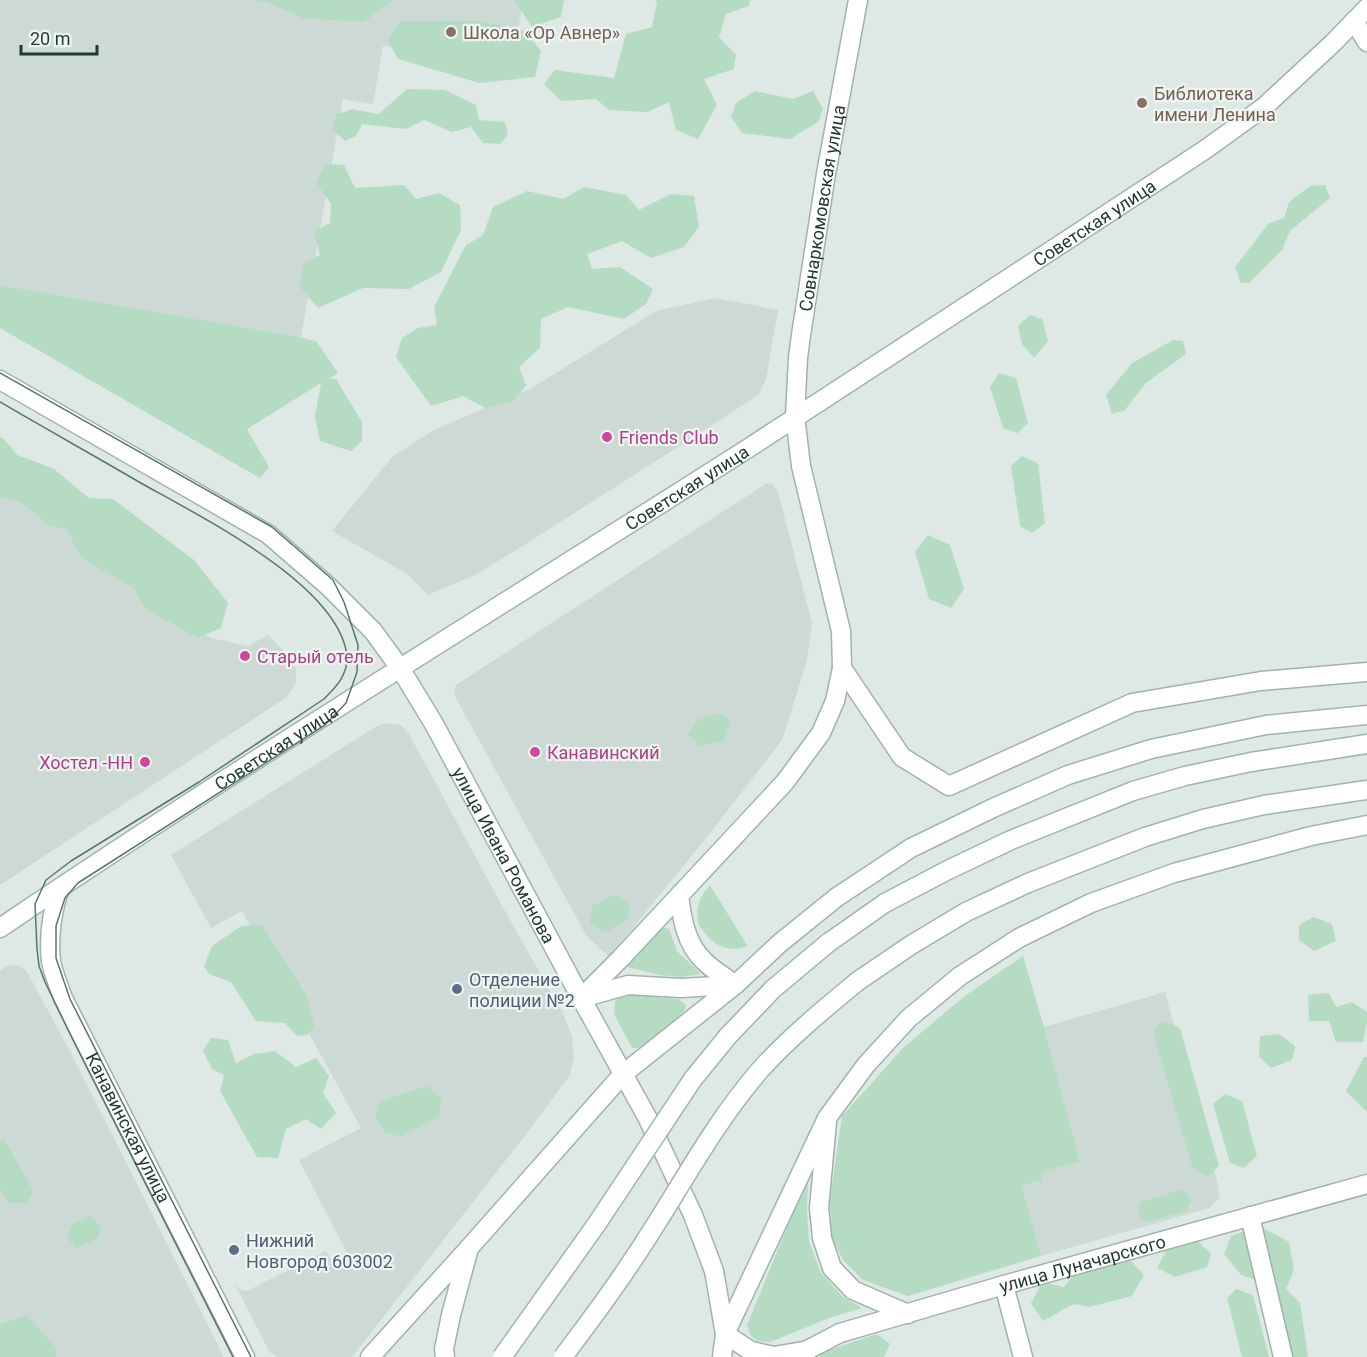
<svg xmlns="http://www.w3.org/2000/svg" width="1367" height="1357" viewBox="0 0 1367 1357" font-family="Roboto,sans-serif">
  <rect width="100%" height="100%" fill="#dee9e5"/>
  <path fill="#ccd9d4" d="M0,0H523L513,61L383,46L373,104L343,99L301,337L0,285Z
    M715,298L778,310L766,379L759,394L728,415L521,547L475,575L428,595L407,574L332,531L392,457L434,430L530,389L656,311Z
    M767,483L773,485L778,492L812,623L807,661L782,740L711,832L609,957L586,935L457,700L454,693L456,685Z
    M0,487L77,530L177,618L211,638L247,646L268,635L289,656L296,669V683L287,697L0,885Z
    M388,723L401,725L409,734L500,902L562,1012L572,1036L574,1057L570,1075L527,1133L352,1357H277L269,1351L235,1284L241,1290L247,1291L326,1251L331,1261L347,1253L299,1160L361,1128L242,911L211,928L171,855L377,726Z
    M17,965L26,970L74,1059L224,1357H0V971L7,966Z
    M1165,992L1216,1177L1220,1197L1209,1208L1041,1256L1022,1186L1042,1180L1040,1172L1080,1162L1044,1027Z"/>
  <path fill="#b6dbc3" d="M253,0H392L364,22L303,18L267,2Z
    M514,0H564L561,17L532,27Z
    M655,0H750L749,6L726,14L719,37L736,55L734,69L704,79L717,105L698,139L676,130L669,102L648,112L609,110L596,99L561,101L544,84L555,70L614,78L626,34L652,27L657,2Z
    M400,21H481L525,31L541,51L535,77L479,83L398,59L388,40Z
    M407,89L445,90L476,105L479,120L505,122L508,134L501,144L483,143L471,127L452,132L424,120L406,129L362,124L356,136L345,141L332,129L336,115L352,109L379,114Z
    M755,91L793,99L813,91L823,109L818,122L790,139L742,133L731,117L736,103Z
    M327,164L344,165L355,188L404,185L416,199L439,193L460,205L461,230L441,272L409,289L363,288L318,308L300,287L304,263L320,255L314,231L330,223L331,204L316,182Z
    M1325,185L1330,198L1290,231L1282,250L1249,283H1241L1235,267L1269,223L1284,218L1289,202L1310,186Z
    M584,187L626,195L639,210L671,194L694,196L699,227L684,247L651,258L622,241L587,254L592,269L620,267L653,289L646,304L624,319L568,307L541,319L540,348L519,367L526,385L514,401L485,408L463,396L431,406L396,357L402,338L418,328L437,325L434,307L466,245L483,235L493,207L527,191L563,199Z
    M0,285L301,337L317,342L338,373L329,379H336L362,422V441L351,451L320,441L315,416L321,383L247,429L269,467L260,478L0,328Z
    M1030,315L1042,319L1048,341L1034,358L1022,344L1018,326Z
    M1173,340L1183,341L1186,354L1146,383L1125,410L1112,414L1106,395L1132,363Z
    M999,373L1016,378L1028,423L1018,433L1003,428L990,387Z
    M0,437L5,440L17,455L54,469L89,498L113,499L194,560L228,603L221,628L198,638L144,608L134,588L81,558L67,530L49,525L20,502L0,497Z
    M1022,456L1038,463L1045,523L1032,533L1020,526L1011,466Z
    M928,535L950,545L964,589L951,608L929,599L915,552Z
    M720,713L731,720L724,741L700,746L688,735L698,720Z
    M710,885L744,940L747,946C729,954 712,945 702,929C700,926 698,924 698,920C695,907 701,895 710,885Z
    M616,894L629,905L628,920L605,932L590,924L592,906Z
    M1313,917L1332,924L1336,941L1314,951L1299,940V925Z
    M262,925L308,998L314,1027L307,1035L297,1036L285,1023L256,1021L231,982L209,974L204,966L212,946L241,926Z
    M662,927L669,929L677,951L701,974L681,977L660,975L627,967Z
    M1023,956L1044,1027L1080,1162L1041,1172L1042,1180L1022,1186L1041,1256L908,1296L863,1280L843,1260L831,1236L830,1200L842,1116L904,1047L966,995Z
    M1329,993L1336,1007L1352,1002L1367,1012V1022L1363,1042H1336L1329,1021H1309L1308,995Z
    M624,994L679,999L686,1005L684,1011L644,1048H632L614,1014L615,1001Z
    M1162,1021L1180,1028L1219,1166L1208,1176L1193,1169L1153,1032Z
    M1279,1034L1295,1046L1292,1060L1271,1068L1259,1056L1260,1036Z
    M211,1038L228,1040L236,1063L254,1054L275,1051L296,1067L316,1058L329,1076L323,1093L336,1113L321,1129L306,1119L286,1129L278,1158L257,1157L220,1091L224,1075L212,1069L203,1051Z
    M1364,1057H1367V1112L1346,1091Z
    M426,1086L441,1098L439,1117L401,1136L385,1133L375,1117L379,1102Z
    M1225,1094L1242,1101L1257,1156L1244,1168L1230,1163L1213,1104Z
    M4,1139L34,1192L26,1203H8L0,1188V1141Z
    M808,1176L807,1211L809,1241L821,1273L843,1297L862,1308L829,1318L770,1342L758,1341L751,1336L747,1325Z
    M1184,1189L1192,1200L1186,1211L1146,1222L1138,1214L1141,1202Z
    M90,1216L101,1226L98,1238L76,1248L67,1238L72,1224Z
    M1259,1226L1289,1242L1294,1270L1286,1289L1300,1303L1308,1357H1278L1268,1307L1276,1287L1241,1275L1224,1254L1231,1236Z
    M1198,1241L1211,1254L1207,1267L1175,1277L1157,1268L1167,1249Z
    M1126,1256L1144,1275L1132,1296L1089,1307L1074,1304L1043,1321L1031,1303L1042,1282L1064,1287L1075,1273Z
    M1236,1289L1253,1295L1269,1357H1242L1227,1298Z
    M27,1315L57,1349L56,1357H0V1324Z
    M877,1334L890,1344L884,1357H820V1353Z"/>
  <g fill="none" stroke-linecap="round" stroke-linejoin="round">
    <defs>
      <g id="minor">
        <path d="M1354,21L1367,42"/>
        <path d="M842,668L902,757L949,786L1132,703L1261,681L1367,672"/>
        <path id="s1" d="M59,890C52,913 48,936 51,961C53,973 59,986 63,998L245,1357"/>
        <path d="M827,1122L819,1208L822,1238L832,1268L853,1290L908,1314"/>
        <path d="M1250,1216L1283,1357"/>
        <path d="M1004,1285L1023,1357"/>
        <path d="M725,1334L751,1351L774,1356L803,1351"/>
        <path id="s2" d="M794,1357L840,1333L1004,1285L1367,1184"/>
      </g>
      <g id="tertiary">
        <path id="s3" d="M795,416L798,358L801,335L826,174L858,0"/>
        <path d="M370,1357L469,1248"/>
      </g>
      <g id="secondary">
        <path id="s4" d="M0,380L268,534L328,586L373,631L400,668L434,724L581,998L647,1117L693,1215L714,1271L725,1334"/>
        <path d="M679,896C682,919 686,944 704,961C713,970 725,977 735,985"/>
        <path id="s5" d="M0,928C245,762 498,608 747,449C901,350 1053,249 1206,149L1264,107L1333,43L1367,8"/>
        <path d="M828,943L885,903L948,870L1011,840L1133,791L1185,776L1251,762L1367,744"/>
        <path d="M858,981L911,945L966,912L1028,883L1145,837L1203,819L1264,805L1367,790"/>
        <path d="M581,998L621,958L785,782L821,733L835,701L842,668L841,631L801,466L795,416"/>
        <path d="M582,998L628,985L681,988L735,985"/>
        <path d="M445,1357L444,1349L451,1315L469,1248L623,1074L735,985L780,943L837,897L911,848L993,808L1068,775L1151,749L1266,725L1367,715"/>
        <path d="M722,1357L725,1334L827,1118L866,1065L909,1018L960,976L1019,938L1091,903L1174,873L1311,836L1367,825"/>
      </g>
    </defs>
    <use href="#minor" stroke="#a1b1ac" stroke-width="21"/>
    <use href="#tertiary" stroke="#a1b1ac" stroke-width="21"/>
    <use href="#secondary" stroke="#9db5ae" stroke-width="21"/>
    <use href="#minor" stroke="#fff" stroke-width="18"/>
    <use href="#tertiary" stroke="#fff" stroke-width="18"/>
    <use href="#secondary" stroke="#fff" stroke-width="18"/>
    <path stroke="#59756f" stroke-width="1.5" d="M0,373L272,527L333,580L344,602L358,645L357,672L346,703L325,725L78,883L65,898L56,926V958L70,999L251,1357
      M0,402C46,429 93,455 139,482C197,515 339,584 347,656C348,675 336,687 324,699L199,782L71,861L46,880L35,904L37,949L39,966L45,982L73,1040L233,1357"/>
    <defs>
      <path id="secondary-bridge" d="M502,1357L596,1225L693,1079L728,1036L773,989L828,943
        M563,1357C586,1326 609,1296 630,1264C674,1200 709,1129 760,1070C790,1037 824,1009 858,981"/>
    </defs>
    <use href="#secondary-bridge" stroke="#9db5ae" stroke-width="21" stroke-linecap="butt"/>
    <use href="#secondary-bridge" stroke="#fff" stroke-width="18"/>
  </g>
  <g fill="#8d6e63" stroke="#eef6f3" stroke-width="2">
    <circle cx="451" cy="32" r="6"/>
    <circle cx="1142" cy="103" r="6"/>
  </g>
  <g fill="#d1479c" stroke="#eef6f3" stroke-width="2">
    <circle cx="607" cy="437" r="6"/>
    <circle cx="245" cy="656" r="6"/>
    <circle cx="535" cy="752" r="6"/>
    <circle cx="145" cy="762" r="6"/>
  </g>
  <g fill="#5c6f8a" stroke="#eef6f3" stroke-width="2">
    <circle cx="457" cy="989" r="6"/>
    <circle cx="234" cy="1250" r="6"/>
  </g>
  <g text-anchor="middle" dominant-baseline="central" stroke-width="4.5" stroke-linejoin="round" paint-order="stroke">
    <g font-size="18" fill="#785e54" stroke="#eef6f3" text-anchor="start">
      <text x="463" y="32">Школа «Ор Авнер»</text>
      <text x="1154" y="93">Библиотека<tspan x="1154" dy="21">имени Ленина</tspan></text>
    </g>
    <g font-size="18" fill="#1f3934" stroke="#eef6f3">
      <text stroke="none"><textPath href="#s3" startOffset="210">Совнаркомовская улица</textPath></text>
      <text stroke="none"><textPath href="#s5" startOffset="1302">Советская улица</textPath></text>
      <text stroke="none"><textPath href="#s5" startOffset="816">Советская улица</textPath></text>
      <text stroke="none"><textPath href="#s5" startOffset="330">Советская улица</textPath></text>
      <text stroke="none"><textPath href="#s4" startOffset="712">улица Ивана Романова</textPath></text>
      <text stroke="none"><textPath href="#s1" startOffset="256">Канавинская улица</textPath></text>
      <text stroke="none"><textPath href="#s2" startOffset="304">улица Луначарского</textPath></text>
    </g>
    <g font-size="18" fill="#b23c85" stroke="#eef6f3" text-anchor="start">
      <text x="619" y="437">Friends Club</text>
      <text x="257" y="656">Старый отель</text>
      <text x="547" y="752">Канавинский</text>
      <text x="133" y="762" text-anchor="end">Хостел -НН</text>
    </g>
    <g font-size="18" fill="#4e5e75" stroke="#eef6f3" text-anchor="start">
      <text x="469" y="979">Отделение<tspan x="469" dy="21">полиции №2</tspan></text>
      <text x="246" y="1240">Нижний<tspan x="246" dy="21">Новгород 603002</tspan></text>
    </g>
  </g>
  <path d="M21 45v9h76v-9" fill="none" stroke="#1f3934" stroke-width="3"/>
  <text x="30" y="45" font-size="18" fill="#1f3934" stroke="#eef6f3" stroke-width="4.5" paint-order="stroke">20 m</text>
</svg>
